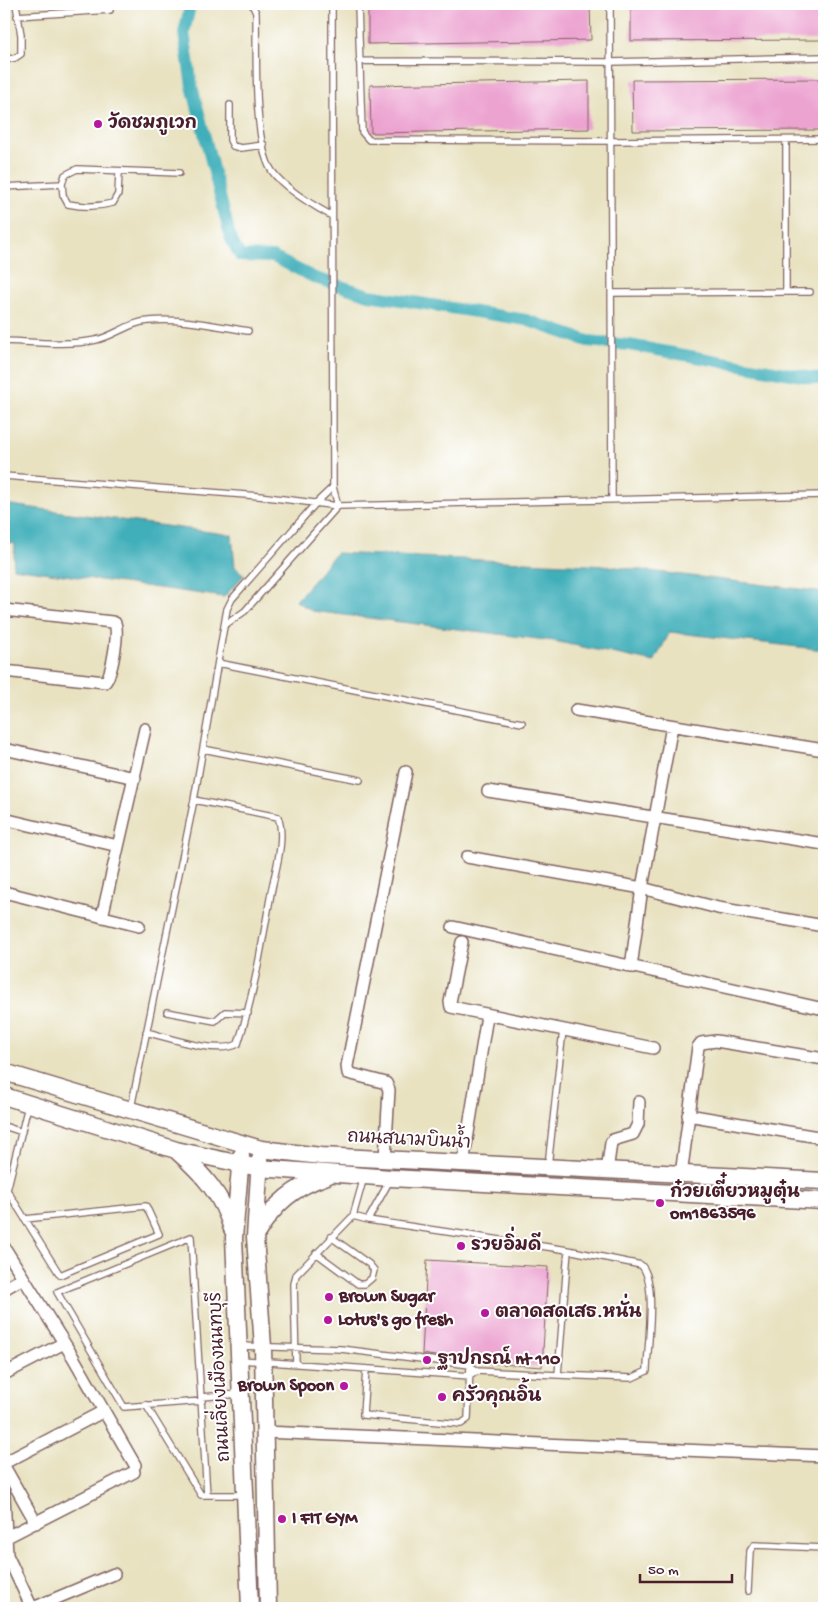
<svg xmlns="http://www.w3.org/2000/svg" width="828" height="1612" viewBox="0 0 828 1612" font-family="'Gochi Hand','Playpen Sans Thai',sans-serif">
  <rect width="100%" height="100%" fill="#fff"/>
  <filter id="ink" filterUnits="userSpaceOnUse"><feTurbulence type="fractalNoise" baseFrequency=".02" numOctaves="2"/><feDisplacementMap in="SourceGraphic" scale="10" xChannelSelector="R" yChannelSelector="G"/><feConvolveMatrix kernelMatrix="1 2 1 2 8 2 1 2 1" color-interpolation-filters="sRGB"/></filter>
  <filter id="wash" filterUnits="userSpaceOnUse"><feTurbulence type="fractalNoise" baseFrequency=".0096" numOctaves="4" result="noise"/><feDisplacementMap in="SourceGraphic" scale="20" xChannelSelector="R" yChannelSelector="G"/><feGaussianBlur stdDeviation="1.12" result="paint"/><feColorMatrix in="noise" values="0 0 0 0 0 0 0 0 0 0 0 0 0 0 0 0 0 1.4 0 .05"/><feComposite in="paint" operator="in"/></filter>
  <g filter="url(#wash)">
    <rect width="100%" height="100%" fill="#e8e2c1"/>
    <path fill="#3fafba" stroke="#446772" d="M4,504L232,535L235,567L244,575L224,597L13,568L15,544L4,541Z
      M336,553L608,566L824,592V650L670,632L654,662L554,641L312,611L296,601Z"/>
    <g fill="none" stroke-linecap="round" stroke-linejoin="round">
      <path stroke="#3fafba" stroke-width="12" d="M187,4L189,11L184,33L192,86L231,239L240,256L273,257L315,278L369,295L526,320L588,341L629,345L824,380"/>
    </g>
    <g id="blocks">
      <path fill="#eca3d0" d="M368,4H590L591,40L368,44Z
        M631,4H824V40L631,41Z
        M824,79V130L633,131L632,80Z
        M589,81V129L371,133L370,85Z
        M427,1260L548,1267L542,1367L474,1362L422,1354Z"/>
    </g>
  </g>
  <g filter="url(#ink)">
    <use href="#blocks" fill-opacity="0" stroke="#816360" stroke-width="1"/>
    <g fill="none" stroke-linecap="round" stroke-linejoin="round">
      <defs>
        <path id="service" d="M252,4L256,13C257,54 253,131 269,166C278,185 314,206 332,216
          M332,4L333,487L338,506
          M358,4L362,132L369,140L612,141L824,139
          M610,4L612,498
          M17,16L110,10
          M4,60L15,58L21,54V35L16,4
          M359,61L611,62L824,57
          M230,105V140L233,146L241,148L264,145
          M62,184L63,195L68,204C83,207 98,207 113,203L118,194L119,172
          M4,187L62,184L65,175L77,169L179,173
          M786,292H810
          M612,293L786,292V140
          M4,341C33,342 67,346 96,340C115,336 129,322 149,321C182,318 216,326 248,331
          M4,476L259,496L338,506L824,495
          M225,625L245,611L338,506
          M218,663L522,723
          M203,749L360,780
          M167,1012L215,1021L225,1012L248,1013
          M146,1032C170,1038 216,1055 238,1044C254,995 262,944 271,893C275,871 286,839 278,817L194,800
          M131,1108L194,800L227,609L232,599L316,503L333,487
          M4,1126L22,1132
          M548,1166L563,1030
          M353,1216L364,1177
          M25,1219L146,1206L159,1234L60,1275L7,1190L28,1106
          M368,1220L390,1180
          M316,1253L358,1284H365L372,1278L374,1270L369,1264L331,1237
          M240,1346L341,1349L470,1365L477,1371
          M241,1360L470,1376L477,1371L558,1375L568,1250L368,1220L353,1216L296,1275L294,1284L296,1364
          M366,1369L363,1415L461,1424L468,1419L470,1365
          M558,1375L632,1378L647,1371C647,1346 658,1282 641,1265L568,1250
          M201,1397L240,1394
          M202,1401L124,1407L57,1292L191,1237L207,1495
          M146,1405L201,1495H243
          M748,1591L750,1551L754,1545L824,1548"/>
        <path id="minor" d="M4,610L112,622L115,623C119,633 112,675 105,682L4,671
          M576,710L824,750
          M4,749L135,778
          M488,791L824,844
          M4,819L118,846
          M467,857L642,888L718,908L824,926
          M4,892L139,926
          M102,917L145,729
          M453,927L824,1009
          M462,942L450,1002L451,1007L653,1048
          M631,967L642,888L672,726
          M688,1115L824,1138
          M385,1159L389,1090L386,1083L348,1073L347,1066L406,772
          M463,1164L487,1016
          M607,1171L611,1143L613,1140L633,1134L638,1124L639,1102
          M681,1175L698,1047L701,1043L716,1041L824,1059
          M4,1247L73,1357L135,1465
          M4,1289L23,1278
          M4,1374L64,1343
          M264,1432L824,1456
          M4,1463L104,1411
          M4,1466L36,1523
          M4,1495L7,1555L32,1608
          M7,1537L134,1472
          M33,1608L114,1574"/>
        <path id="secondary" d="M4,1072L261,1149L321,1156L824,1181
          M4,1096L176,1150L259,1168L391,1178L824,1201
          M178,1152C203,1174 223,1196 232,1229
          M241,1156L234,1238L250,1608
          M260,1159L255,1237L263,1347L268,1608
          M257,1233C275,1203 294,1187 327,1176"/>
      </defs>
      <use href="#service" stroke="#816360" stroke-width="8"/>
      <use href="#minor" stroke="#816360" stroke-width="14"/>
      <use href="#secondary" stroke="#816360" stroke-width="19"/>
      <use href="#service" stroke="#fff" stroke-width="5.5"/>
      <use href="#minor" stroke="#fff" stroke-width="11"/>
      <use href="#secondary" stroke="#fff" stroke-width="16"/>
    </g>
  </g>
  <g fill="#b5179e" stroke="#fff" stroke-width="2">
    <circle cx="98" cy="124" r="5"/>
    <circle cx="660" cy="1203" r="5"/>
    <circle cx="461" cy="1246" r="5"/>
    <circle cx="329" cy="1297" r="5"/>
    <circle cx="485" cy="1313" r="5"/>
    <circle cx="328" cy="1320" r="5"/>
    <circle cx="427" cy="1360" r="5"/>
    <circle cx="344" cy="1386" r="5"/>
    <circle cx="442" cy="1397" r="5"/>
    <circle cx="282" cy="1519" r="5"/>
  </g>
  <g text-anchor="middle" dominant-baseline="central" stroke-width="4" stroke-linejoin="round" paint-order="stroke">
    <g font-size="18" font-weight="bold" fill="#4a1f2b" stroke="#fff" text-anchor="start">
      <text x="108" y="124">วัดชมภูเวก</text>
      <text x="670" y="1193">ก๋วยเตี๋ยวหมูตุ๋น<tspan x="670" dy="21">om1863596</tspan></text>
      <text x="471" y="1246">รวยอิ่มดี</text>
      <text x="339" y="1297">Brown Sugar</text>
      <text x="495" y="1313">ตลาดสดเสธ.หนั่น</text>
      <text x="338" y="1320">Lotus's go fresh</text>
      <text x="437" y="1360">ฐาปกรณ์ nt 110</text>
      <text x="334" y="1386" text-anchor="end">Brown Spoon</text>
      <text x="452" y="1397">ครัวคุณอิ้น</text>
      <text x="292" y="1519">I FIT GYM</text>
    </g>
    <g font-size="18" fill="#4a1f2b" stroke="#fff">
      <text transform="translate(409 1141) rotate(3)">ถนนสนามบินน้ำ</text>
      <text transform="translate(221 1377) rotate(-93)">ถนนเลี่ยงเมืองนนทบุรี</text>
    </g>
  </g>
  <rect width="828" height="1612" fill="none" stroke="#fff" stroke-width="20"/>
  <path d="M640 1574v8h92v-8" fill="none" stroke="#4a1f2b" stroke-width="2.5"/>
  <text x="648" y="1574" font-size="15" fill="#4a1f2b" stroke="#ffffff" stroke-width="4" paint-order="stroke">50 m</text>
</svg>
